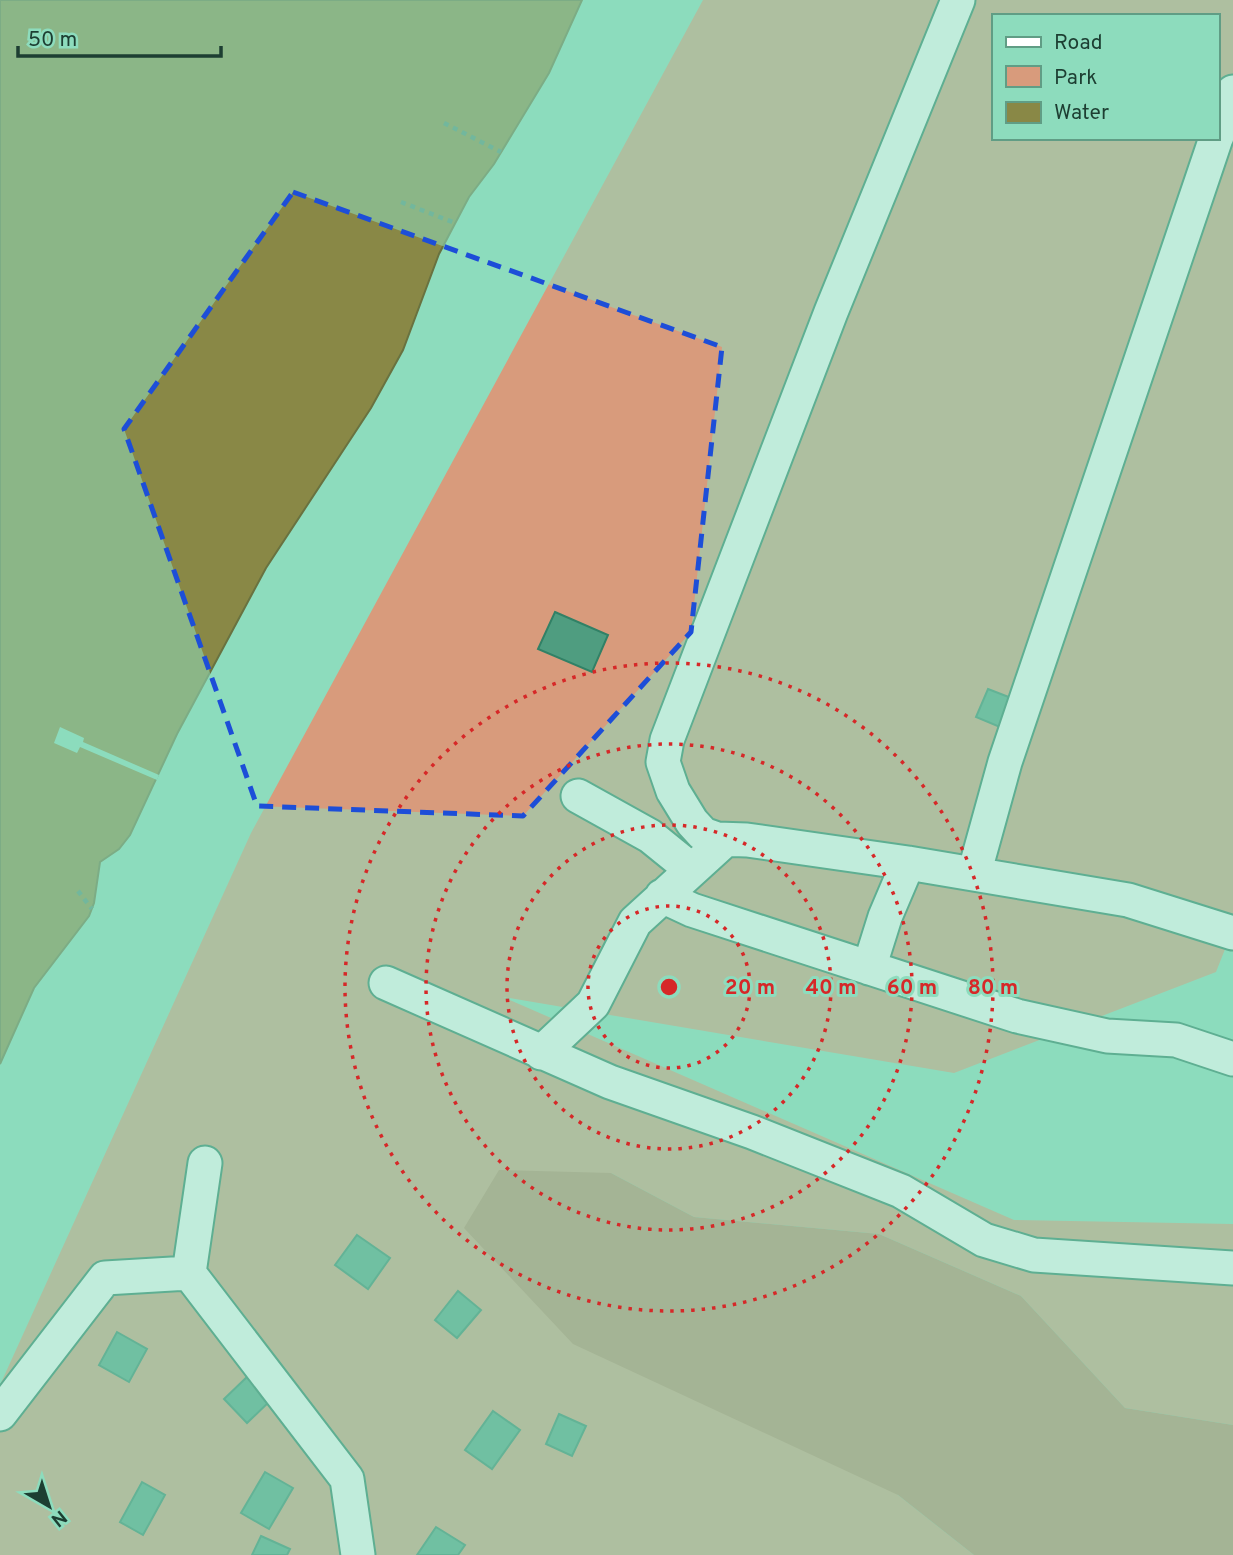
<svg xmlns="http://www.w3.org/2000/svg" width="1233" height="1555" viewBox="0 0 1233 1555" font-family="Overpass,sans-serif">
  <rect width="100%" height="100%" fill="#8ddcbd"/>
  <path fill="#d89b7c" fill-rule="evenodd" d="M703,0H1233V929L1216,972L954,1073L503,997L1014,1220L1233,1224V1425L1125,1408L1021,1296L879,1234L694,1217L611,1173L898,1495L974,1555H0V1385L251,833ZM993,16H1217V138H993Z"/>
  <path fill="#c08364" d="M499,1170L611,1173L694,1217L879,1234L1021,1296L1125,1408L1233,1425V1555H974L898,1495L573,1344L464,1228Z"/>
  <path fill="#898846" stroke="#697240" stroke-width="2" d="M0,0H582L549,73L494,164L469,197L439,254L403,350L371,408L266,568L177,734L130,835L119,849L100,862L94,903L89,916L34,988L0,1064Z"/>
  <path fill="#8ddcbd" d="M60,727L84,738L83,742L159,775L157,780L80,747L77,753L54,743Z"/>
  <path fill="#4f9d80" stroke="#318166" stroke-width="2" d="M555,612L608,635L592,672L538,649Z
    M988,689L1019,701L1007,730L976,717Z
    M357,1235L390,1258L368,1289L335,1265Z
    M458,1291L481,1310L457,1338L435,1320Z
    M117,1332L147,1349L129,1382L99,1365Z
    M248,1376L271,1400L247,1423L224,1399Z
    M493,1411L520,1430L492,1469L465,1450Z
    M559,1414L586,1426L572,1456L546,1444Z
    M265,1472L293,1488L269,1529L241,1513Z
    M142,1482L165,1495L143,1535L120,1522Z
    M436,1527L465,1545L458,1555H417Z
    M261,1536L290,1549L287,1555H252Z"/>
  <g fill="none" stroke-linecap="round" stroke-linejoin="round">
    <defs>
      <path id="minor" d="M958,0L831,312L667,740L663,762L673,791L692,822L703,834L717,839L747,840L908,863L1128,900L1233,933
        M1217,136L1233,92
        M578,796L650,836L692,870
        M974,874L1005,762L1216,138
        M662,896L692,910L1017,1016L1107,1036L1176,1040L1233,1059
        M869,968L885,917L908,863
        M386,983L610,1082L752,1132L901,1191L984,1240L1034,1255L1233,1268
        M541,1053L593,1004L635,922L725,840
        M205,1163L189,1273L347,1479L358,1555
        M0,1414L105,1278L189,1273"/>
    </defs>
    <use href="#minor" stroke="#27785e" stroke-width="37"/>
    <path stroke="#538a75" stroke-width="4.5" stroke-dasharray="5 5" stroke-linecap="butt" d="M444,123L501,152
      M401,202L455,223
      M78,891L92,909"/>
    <use href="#minor" stroke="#fff" stroke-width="33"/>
  </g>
  <path d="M0 0H1233V1555H0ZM293,192L722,347L691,632L523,816L257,806L124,429Z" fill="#8ddcbd" fill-opacity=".55" fill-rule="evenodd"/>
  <path fill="none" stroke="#1d4ed8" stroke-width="5" stroke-dasharray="14 9" stroke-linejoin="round" d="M293,192L722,347L691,632L523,816L257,806L124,429Z"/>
  <g fill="none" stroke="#d62828" stroke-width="3.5" stroke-dasharray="3.5 7">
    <circle cx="669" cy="987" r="81"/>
    <circle cx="669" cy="987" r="162"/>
    <circle cx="669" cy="987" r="243"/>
    <circle cx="669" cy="987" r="324"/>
  </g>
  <circle cx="669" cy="987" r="10" fill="#d62828" stroke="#8ddcbd" stroke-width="3.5"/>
  <g font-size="21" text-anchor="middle" font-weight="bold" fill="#d62828" stroke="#8ddcbd" stroke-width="6" stroke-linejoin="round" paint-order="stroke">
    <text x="750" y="994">20 m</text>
    <text x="831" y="994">40 m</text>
    <text x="912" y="994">60 m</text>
    <text x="993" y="994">80 m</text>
  </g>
  <rect x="992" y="14" width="228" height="126" fill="#8ddcbd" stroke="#609d85" stroke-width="2"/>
  <rect x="1006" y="37" width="35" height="10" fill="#ffffff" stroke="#609d85" stroke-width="2"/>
  <text x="1054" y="49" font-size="21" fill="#1d3e32">Road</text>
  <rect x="1006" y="66" width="35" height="21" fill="#d89b7c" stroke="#609d85" stroke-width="2"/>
  <text x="1054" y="84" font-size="21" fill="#1d3e32">Park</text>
  <rect x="1006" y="102" width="35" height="21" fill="#898846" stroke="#609d85" stroke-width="2"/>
  <text x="1054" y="119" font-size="21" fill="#1d3e32">Water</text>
  <g transform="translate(49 1506) rotate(141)" stroke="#8ddcbd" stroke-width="5" paint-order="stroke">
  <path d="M0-5L12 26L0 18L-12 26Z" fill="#1d3e32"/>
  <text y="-10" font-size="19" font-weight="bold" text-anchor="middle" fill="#1d3e32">N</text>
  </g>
  <path d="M18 46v10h203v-10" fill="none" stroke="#1d3e32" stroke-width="3.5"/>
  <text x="28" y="46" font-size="21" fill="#1d3e32" stroke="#8ddcbd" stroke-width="5" paint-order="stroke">50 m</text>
</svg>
